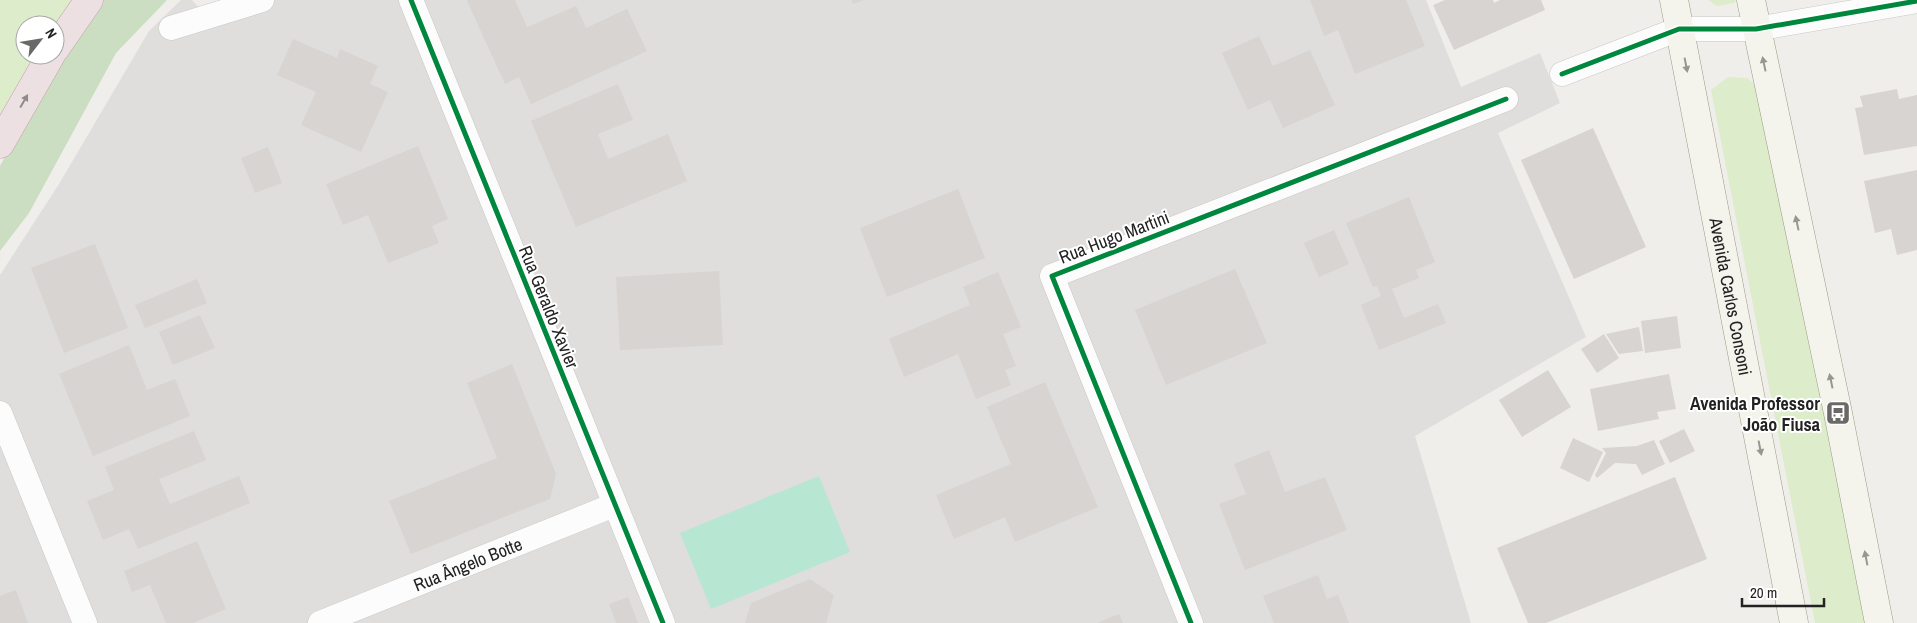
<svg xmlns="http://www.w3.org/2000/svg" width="1917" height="623" viewBox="0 0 1917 623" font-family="'Archivo Narrow',sans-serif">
  <rect width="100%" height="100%" fill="#f0eeeb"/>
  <path fill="#dfdedc" d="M181,0H192L201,10L231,0H1426L1461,87L1540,53L1560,103L1498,133L1586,337L1415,436L1471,623H0V275L59,184L149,31Z"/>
  <path fill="#ddeccb" d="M0,0H74L55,25H25V55H36L0,122Z
    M1708,0H1736L1734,3L1717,6Z
    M1728,77L1747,78L1770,96L1868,623H1815L1711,90Z"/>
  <path fill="#cbdec1" d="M100,0H167L116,53L29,213L0,251V166L50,71Z"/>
  <path fill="#b7e6d2" d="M819,476L850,552L711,609L680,533Z"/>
  <path fill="#d7d4d2" d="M469,0H515L527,27L576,6L586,28L627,9L647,51L531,104L519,77L505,84L467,1Z
    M852,0H864L853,4Z
    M1310,0H1406L1425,46L1355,74L1338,30L1324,36Z
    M1445,0H1493L1494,3L1500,0H1541L1545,10L1454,50L1433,5Z
    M1259,36L1273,66L1310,50L1335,105L1283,128L1270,100L1248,110L1222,53Z
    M293,39L337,58L340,49L378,66L370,84L388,92L361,152L301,125L316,92L277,75Z
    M618,84L633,120L598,134L608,159L668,134L687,181L576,227L531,121Z
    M1897,89L1899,99L1917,95V146L1864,155L1855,108L1863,107L1860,96Z
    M1593,128L1646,247L1574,279L1521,160Z
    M418,146L448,219L432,226L439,243L388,263L368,215L343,225L326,184Z
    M268,147L282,183L255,193L241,158Z
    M1917,170V250L1897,255L1891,229L1875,233L1864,181Z
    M958,189L985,258L887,297L860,228Z
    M1409,197L1435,262L1416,270L1419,278L1392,289L1404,318L1438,304L1446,323L1379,350L1361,305L1381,296L1377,286L1373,287L1346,223Z
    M1334,230L1349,264L1319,277L1304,243Z
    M95,244L128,328L64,353L31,268Z
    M1235,269L1267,343L1166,385L1135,310Z
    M719,271L723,345L620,350L616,277Z
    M998,272L1021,327L1003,334L1016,366L1005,370L1011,385L976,399L958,354L904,377L889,339L970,305L963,287Z
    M197,279L207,303L145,328L135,305Z
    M200,315L215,348L173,365L159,332Z
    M1677,316L1681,348L1645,353L1641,321Z
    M1639,327L1643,351L1619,354L1606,334Z
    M1604,334L1619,358L1597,373L1581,349Z
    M129,345L147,390L175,379L190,416L93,456L59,374Z
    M512,364L556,474L550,499L411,554L389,501L497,458L467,383Z
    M1548,370L1571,407L1522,437L1499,400Z
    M1669,374L1676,409L1657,412L1659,419L1598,431L1590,389Z
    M1045,382L1098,507L1015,542L1005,517L954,539L936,495L1011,464L987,407Z
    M1684,429L1695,451L1670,463L1659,441Z
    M194,431L206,460L159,479L170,504L239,476L250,503L138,549L129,529L103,540L87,501L114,490L105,467Z
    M1573,438L1603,452L1589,482L1560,468Z
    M1654,440L1665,464L1642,475L1636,464L1615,463L1597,478L1595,475L1606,453L1602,448L1637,446Z
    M1269,450L1285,492L1325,477L1347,530L1245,570L1219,504L1246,494L1234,464Z
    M1675,477L1707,559L1546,623H1528L1497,548Z
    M197,541L226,609L193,623H166L150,585L132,592L124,571Z
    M1318,575L1327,599L1338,595L1349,623H1274L1263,596Z
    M810,579L834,595L826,623H745L751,603Z
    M16,590L28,623H0V596Z
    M628,597L638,623H616L609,604Z
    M1119,614L1123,623H1097Z"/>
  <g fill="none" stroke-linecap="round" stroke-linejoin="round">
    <defs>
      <g id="minor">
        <path d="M411,0L663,623"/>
        <path d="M171,28L262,0"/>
        <path d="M1562,74L1679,29H1756L1917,1"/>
        <path d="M0,413L85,623"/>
        <path id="s1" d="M320,623L614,505"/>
        <path d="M1191,623L1052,276L1506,99"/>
      </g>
      <g id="secondary">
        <path id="s2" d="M1674,0L1794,623"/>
        <path d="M1751,0L1838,413L1879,623"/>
      </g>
      <path id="motorway" d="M55,49L89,0
        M0,144L51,55"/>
    </defs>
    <use href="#minor" stroke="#c9c8c7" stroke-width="25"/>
    <use href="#secondary" stroke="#999a82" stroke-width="29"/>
    <use href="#motorway" stroke="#c5a2ac" stroke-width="29"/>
    <use href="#minor" stroke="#fdfcfc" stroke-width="24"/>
    <use href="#secondary" stroke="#f4f4ed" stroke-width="28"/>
    <use href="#motorway" stroke="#ece0e2" stroke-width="28"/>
    <defs>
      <path id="cycleway" d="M411,0L663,623
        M1562,74L1679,29H1756L1917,1
        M1191,623L1052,276L1506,99"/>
    </defs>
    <use href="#cycleway" stroke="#fff" stroke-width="8"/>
    <use href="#cycleway" stroke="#00873e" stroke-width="5"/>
  </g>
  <defs><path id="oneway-solid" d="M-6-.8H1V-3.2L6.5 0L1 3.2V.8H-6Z" transform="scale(1.25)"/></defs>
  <g fill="#969692">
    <use href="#oneway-solid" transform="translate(1764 64) rotate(-102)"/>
    <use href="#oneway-solid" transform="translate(1686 65) rotate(79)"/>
    <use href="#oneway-solid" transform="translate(1797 223) rotate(-102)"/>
    <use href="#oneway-solid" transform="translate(1831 381) rotate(-102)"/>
    <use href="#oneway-solid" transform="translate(1760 448) rotate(79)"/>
    <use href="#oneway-solid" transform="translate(1866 558) rotate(-101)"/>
  </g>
  <use fill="#918a8c" href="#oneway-solid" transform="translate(24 101) rotate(-60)"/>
  <defs>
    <symbol id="bus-square" viewBox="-11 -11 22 22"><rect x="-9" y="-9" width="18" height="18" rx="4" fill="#6a6968" stroke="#fff"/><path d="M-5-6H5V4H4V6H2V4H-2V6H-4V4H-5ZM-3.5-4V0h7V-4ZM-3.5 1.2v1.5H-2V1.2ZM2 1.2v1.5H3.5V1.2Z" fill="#fff"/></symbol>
  </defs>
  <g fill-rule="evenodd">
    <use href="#bus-square" x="1824" y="399" width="28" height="28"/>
  </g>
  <g text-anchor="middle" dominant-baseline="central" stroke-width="4" stroke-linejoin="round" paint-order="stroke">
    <g font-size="18" fill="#222" stroke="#fff">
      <text transform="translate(1114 237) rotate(-21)">Rua Hugo Martini</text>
      <text stroke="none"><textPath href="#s2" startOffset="302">Avenida Carlos Consoni</textPath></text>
      <text transform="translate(549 307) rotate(68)">Rua Geraldo Xavier</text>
      <text stroke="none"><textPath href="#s1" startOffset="159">Rua Ângelo Botte</textPath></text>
    </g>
    <g font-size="18" font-weight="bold" fill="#222" stroke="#fff" text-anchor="end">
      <text x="1820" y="403">Avenida Professor<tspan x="1820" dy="21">João Fiusa</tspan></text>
    </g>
  </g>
  <g transform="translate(40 40) rotate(59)"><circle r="24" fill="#ffffff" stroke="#a7a7a7"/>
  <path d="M0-4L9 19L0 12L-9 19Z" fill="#6a6968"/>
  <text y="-8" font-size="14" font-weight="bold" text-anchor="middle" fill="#222222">N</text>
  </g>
  <path d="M1742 598v8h82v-8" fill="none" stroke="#222222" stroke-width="2.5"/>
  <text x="1750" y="598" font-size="15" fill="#222222" stroke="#ffffff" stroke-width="4" paint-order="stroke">20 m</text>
</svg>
